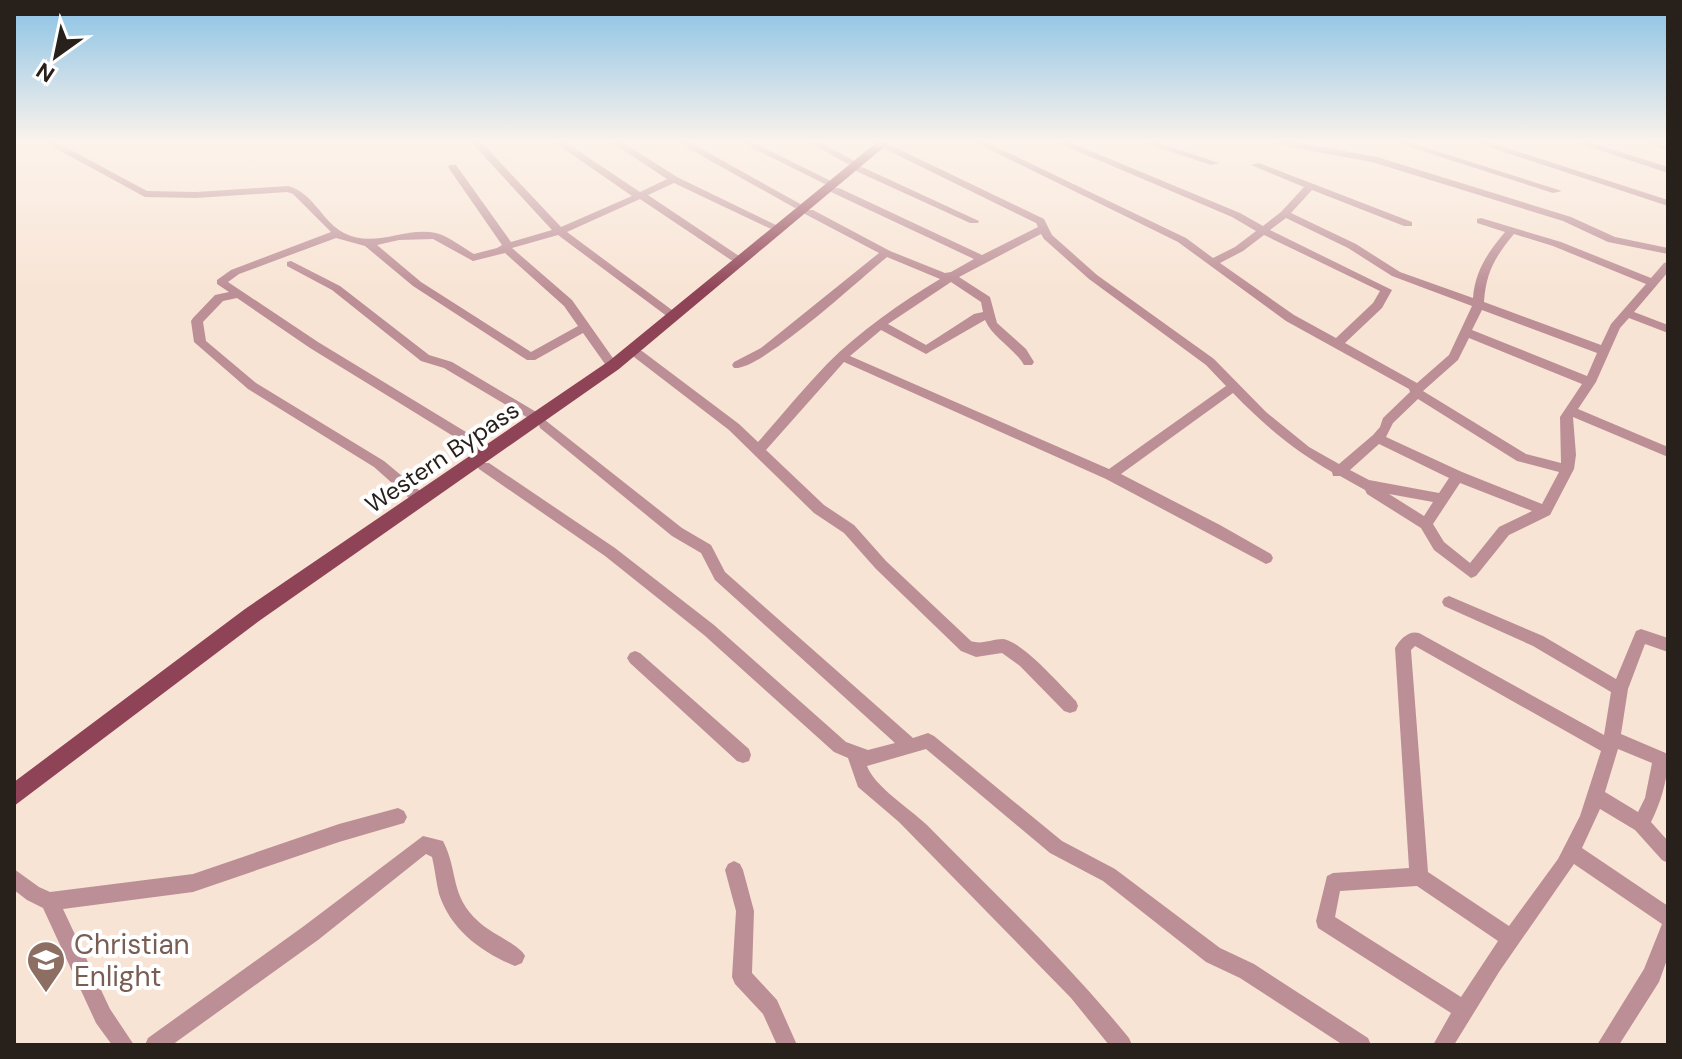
<svg xmlns="http://www.w3.org/2000/svg" width="1682" height="1059" viewBox="0 0 1682 1059" font-family="'DM Sans',sans-serif">
  <rect width="100%" height="100%" fill="#f8e4d4"/>
  <g fill="none" stroke-linecap="round" stroke-linejoin="round">
    <path fill="#bc8f97" fill-rule="evenodd" d="M44,142H56L147,191L196,192L288,186C314,193 322,222 344,233C375,249 405,226 436,233C449,236 463,248 474,254L497,248L502,245L448,167L450,165H456L511,242L552,230L471,142H481L561,227L632,196L554,142H565L640,192L667,179L611,142H622L677,177L778,226L773,229L769,228L674,183L648,195L739,256V260H731L640,199L567,232L672,310L674,313L668,317L558,235L512,248L572,300L615,361L609,365L605,364L583,333L535,360H527L413,286L365,246L336,238L239,274L228,282L318,342L489,446L491,449L489,452H479L310,348L237,298L223,301L203,322L206,341L256,383L384,461L420,491L422,495L415,500L410,499L374,467L248,389L194,342L191,321L193,318L215,295L229,292L217,284V280L231,270L331,232L293,194L287,192L196,198L145,197ZM433,239L473,261L505,253L564,306L578,326L531,352L421,282L377,245L399,240Z
      M677,142H689L804,206L795,208Z
      M740,142H752L833,182L825,184Z
      M808,142H820L856,162L848,164Z
      M974,142H986L1186,238L1213,258L1235,247L1256,231L1232,217L1056,142H1069L1240,213L1263,226L1281,212L1304,187L1251,165L1259,163L1412,222V226H1404L1312,190L1291,213L1356,244L1400,272L1473,298C1475,271 1488,252 1505,232L1477,223V219L1481,218L1561,242L1651,278L1664,263L1668,262V272L1634,312L1668,325V333L1629,318L1620,328L1596,382L1578,409L1668,447V457L1573,417L1576,455L1574,469L1550,515L1509,535L1476,576L1471,578L1434,550L1421,528L1367,494L1365,490L1340,476H1333L1332,472C1293,450 1264,425 1233,393L1121,474L1220,525L1271,554L1273,558L1271,562L1266,564L1106,479L844,362L766,450L824,505L854,525L886,561L971,641C982,645 992,639 1003,639C1022,641 1062,687 1076,701L1078,706L1076,711L1070,713L1064,711L1020,666L1002,653L976,657L961,651L876,569L844,533L814,513L729,430L634,357V351H642L739,424L758,442C781,416 803,389 827,364C860,331 900,303 940,279L887,257C861,278 761,371 734,368L732,365L734,362L761,348L879,253L805,214V210H813L890,251L945,273L951,272L974,259L831,192V188H839L982,255L1038,227L1036,223L883,148L881,146L886,143L1044,219L1052,235L1097,275L1214,359L1266,412L1309,447L1339,464L1373,435L1380,427L1383,418L1410,392L1409,389L1286,321L1178,242ZM1286,218L1348,248L1392,276L1472,306L1449,355L1417,383L1345,343L1382,308L1392,290L1270,230ZM1041,234L1044,239L1089,279L1206,365L1226,386L1109,469L850,356L881,330L926,354L985,320C992,337 1014,348 1024,365H1032L1034,362L1026,349L997,323L990,297L959,277ZM1514,234L1553,246L1646,284L1611,324L1601,345L1484,302C1486,272 1495,257 1514,234ZM1264,235L1380,291L1373,303L1336,338L1294,315L1220,263L1243,251ZM951,282L981,302L983,312L974,314L926,345L888,324ZM1482,310L1597,353L1587,376L1472,330ZM1469,338L1582,384L1560,417L1561,463L1526,454L1423,391L1458,360ZM1418,399L1517,461L1559,472L1542,504L1462,472L1386,437L1393,423ZM1379,444L1449,478L1439,493L1369,480L1350,470ZM1460,483L1532,511L1499,527L1470,563L1444,542L1433,524ZM1389,494L1433,502L1424,516Z
      M1142,142H1156L1219,163L1211,165Z
      M1274,142H1294L1377,157L1571,217L1615,237L1668,248V254L1608,242L1563,221L1372,162L1279,145Z
      M1394,142H1408L1562,191L1553,193Z
      M1474,142H1488L1668,200V206Z
      M1575,142H1589L1668,167V173Z
      M1645,142H1659L1668,145V151Z
      M856,167H862L979,221L978,223H970L856,171Z
      M291,261L340,286L429,355L452,362L538,413L540,416L538,419H530L444,368L421,361L332,290L287,266V262Z
      M545,420L682,528L711,545L725,572L913,738L928,733L934,736L1062,841L1115,869L1220,948L1254,964L1368,1038L1371,1045H1343L1240,978L1206,962L1103,881L1050,853L926,749L867,766C874,786 910,809 927,825C996,895 1067,962 1129,1038L1132,1045H1109L1071,998L899,822L858,787L848,758L834,752L704,635L605,556L479,469L477,466L479,463H489L615,548L714,625L846,742L868,750L895,743L715,580L701,553L672,536L540,428L539,425L540,422Z
      M1449,596L1543,636L1616,679L1636,631L1641,629L1668,638V652L1645,644L1628,689L1621,734L1668,754C1668,778 1662,800 1651,822L1668,841V863L1662,860L1635,830L1600,809L1582,848L1668,906V957L1659,982L1619,1045H1597L1644,969L1662,924L1574,864L1499,972L1454,1045H1433L1451,1013L1318,928L1316,921L1327,876L1333,873L1409,868L1395,648C1400,639 1409,630 1419,633L1604,735L1611,692L1533,646L1444,606L1442,602L1444,598ZM1415,646L1601,751L1580,816L1558,859L1509,926L1428,872L1411,650ZM1618,749L1652,763L1645,798L1638,812L1605,792ZM1417,886L1498,941L1461,997L1335,917L1340,891Z
      M635,651L640,653L749,749L751,755L749,761L743,763L737,761L630,663L627,658L630,653Z
      M398,808L404,811L407,817L404,823L339,842L193,892L63,909L110,1009L134,1045H112L96,1023L43,908L27,900L14,890V869L39,887L50,892L193,874L339,824Z
      M423,836L443,841C459,872 449,895 479,922C490,933 520,945 525,956L522,963L515,966C481,952 451,930 439,894C436,882 435,869 432,857L426,854L318,940L172,1045H145L148,1038L304,926Z
      M734,861L740,864L743,870L754,911L752,973L777,1000L797,1045H777L763,1014L735,984L732,977L736,911L725,870L728,864Z"/>
    <path fill="#8f4356" fill-rule="evenodd" d="M877,142H890L619,369L259,621L14,806V782L245,609L609,361Z"/>
  </g>
  <linearGradient id="sky" x2="0" y2="1"><stop stop-color="#89c2e5"/><stop offset="0.49" stop-color="#fcf3ec"/><stop offset="1" stop-color="#fcf3ec" stop-opacity="0"/></linearGradient>
  <rect width="1682" height="290" fill="url(#sky)"/>
  <defs>
    <symbol id="school-pin" viewBox="-11 -11 22 30"><path d="M0 17L-7.5 6A9.5 9.5 0 1 1 7.5 6Z" fill="#8d6e63" stroke="#fff"/><path d="M0-5L7-2L0 1L-7-2ZM-4 1L0 2.5L4 1V4Q0 6-4 4Z" fill="#fff"/></symbol>
  </defs>
  <g fill-rule="evenodd">
    <use href="#school-pin" x="24" y="938" width="44" height="60"/>
  </g>
  <g text-anchor="middle" dominant-baseline="central" stroke-width="8" stroke-linejoin="round" paint-order="stroke">
    <g font-size="24" fill="#28211b" stroke="#fff">
      <text transform="translate(442 457) rotate(-34)">Western Bypass</text>
    </g>
    <g font-size="28" fill="#785e54" stroke="#fff" text-anchor="start">
      <text x="74" y="944">Christian<tspan x="74" dy="32">Enlight</tspan></text>
    </g>
  </g>
  <rect width="1682" height="1059" fill="none" stroke="#28211b" stroke-width="32"/>
  <g transform="translate(56 56) rotate(213)" stroke="#ffffff" stroke-width="6" paint-order="stroke">
  <path d="M0-6L14 30L0 20L-14 30Z" fill="#28211b"/>
  <text y="-12" font-size="22" font-weight="bold" text-anchor="middle" fill="#28211b">N</text>
  </g>
</svg>
